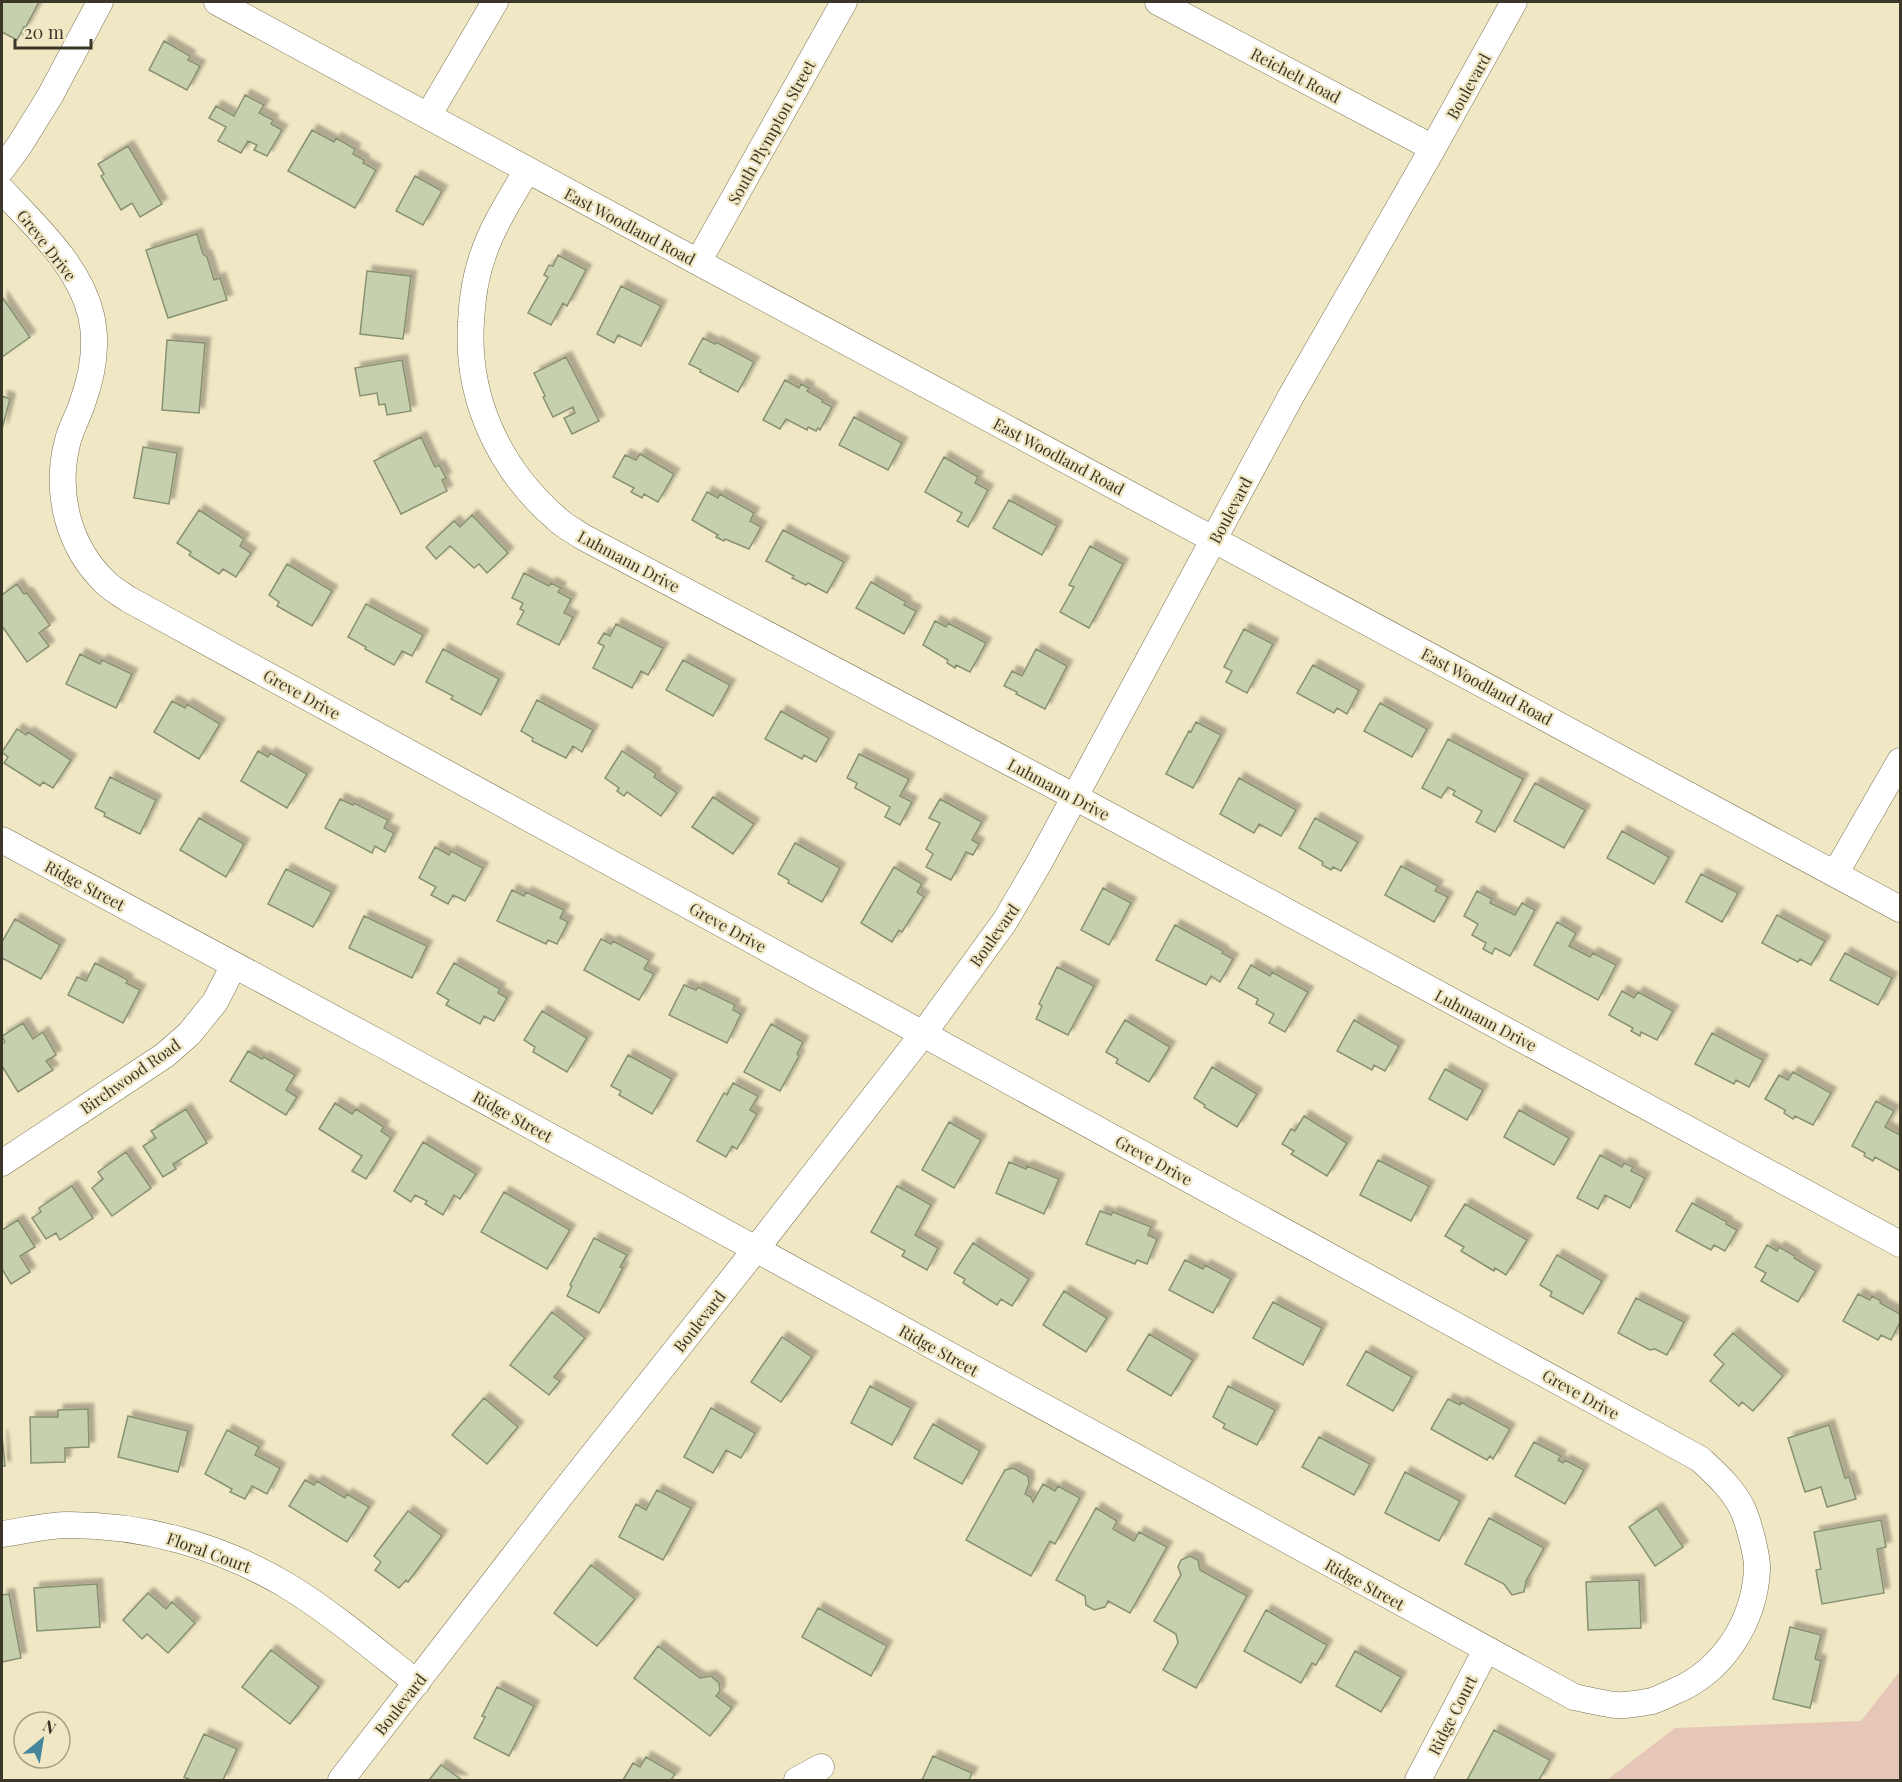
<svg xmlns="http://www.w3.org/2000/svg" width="1902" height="1782" viewBox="0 0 1902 1782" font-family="'Playfair Display',serif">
  <defs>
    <filter id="shadow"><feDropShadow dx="5.5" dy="-5.5" stdDeviation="1.5" flood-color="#0004"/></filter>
  </defs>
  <rect width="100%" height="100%" fill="#f0e7c4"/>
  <path fill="#e6c6b7" d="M1900,1671V1780H1607L1675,1728L1861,1721Z"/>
  <path fill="#c6d0ae" stroke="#889171" stroke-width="1.5" filter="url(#shadow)" d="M2,2H39L25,28L24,27L17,40L2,32Z
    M164,41L190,56L188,60L200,66L187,90L149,70Z
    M245,95L264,105L259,113L273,120L271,124L282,130L267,156L254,150L257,145L248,141L241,153L218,141L226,127L209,118L216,106L234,116Z
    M312,130L334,142L336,138L355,149L353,154L364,160L363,163L376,170L355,208L288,171Z
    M128,146L162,204L140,217L132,203L121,210L101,176L104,174L98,164Z
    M415,176L442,191L423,225L396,211Z
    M197,234L203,254L207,257L214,280L220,278L227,300L168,318L146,250Z
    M558,255L586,270L567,306L563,303L551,325L528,313L548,277L544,275L549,265L553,266Z
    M367,271L411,276L403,339L360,334Z
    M621,286L661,306L641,346L618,335L614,343L597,334Z
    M2,297L30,337L2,357Z
    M703,338L715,344L716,342L754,362L738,392L700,372L701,370L689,364Z
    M167,340L205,343L199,413L162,410Z
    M566,357L599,421L572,434L564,418L575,413L573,407L553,417L543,397L545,396L534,373Z
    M402,360L411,411L387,415L385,404L379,405L377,393L360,396L355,368Z
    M785,380L799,388L801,384L809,388L807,391L823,400L822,402L832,407L820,430L818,428L816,431L808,427L807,430L786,419L780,429L763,420Z
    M2,396L10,399L2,429Z
    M854,417L902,443L888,470L839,445Z
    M421,437L435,467L439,465L446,478L442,480L447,491L401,514L374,461Z
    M143,447L177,453L169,504L134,498Z
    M640,454L674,474L658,502L644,494L642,498L631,492L634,488L613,477L625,455L636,460Z
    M944,457L978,477L975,483L988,490L968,527L957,521L962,513L925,492Z
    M707,492L718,498L720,494L754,513L750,521L761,527L749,549L725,539L724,541L716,537L718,535L692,520Z
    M1009,500L1057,526L1042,555L993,528Z
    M199,510L244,539L240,546L251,553L236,577L223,569L219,574L189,555L191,552L177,543Z
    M472,515L508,553L487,573L479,564L474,568L450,546L436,559L426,547L454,521L460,527Z
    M783,530L844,562L827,593L808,583L806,585L792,578L794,576L766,561Z
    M1090,546L1123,564L1089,628L1060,612L1074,587L1069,585Z
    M287,564L332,591L312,626L277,606L279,602L269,595Z
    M524,573L549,586L551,583L561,588L558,592L571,599L564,613L573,617L559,645L517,624L524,611L520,609L523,603L512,598Z
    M871,582L906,602L904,605L916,611L904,634L856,608Z
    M17,584L24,594L27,593L50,625L39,633L49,646L27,662L2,626V595Z
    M366,604L423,635L412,656L402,651L394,665L365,649L366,647L348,637Z
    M935,621L946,627L948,623L986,643L970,672L956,665L955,668L947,663L948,660L923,645Z
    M616,624L663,648L648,675L641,671L632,688L593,668L604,646L598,643L604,633L610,636Z
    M1244,629L1273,644L1247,693L1226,682L1232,671L1224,667Z
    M443,649L499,679L481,715L451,699L453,696L426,682Z
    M1036,649L1067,666L1045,709L1016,694L1017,692L1004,686L1012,671L1022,676Z
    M80,654L100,664L102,660L132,674L116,708L66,684Z
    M683,660L730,685L713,716L666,690Z
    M1313,665L1359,690L1347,714L1337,708L1334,713L1297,693Z
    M537,700L593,730L582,752L573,746L566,758L532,741L533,738L521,731Z
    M172,701L185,708L187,704L220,724L199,759L154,732Z
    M1380,703L1427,729L1412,757L1364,731Z
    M781,711L829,738L816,762L804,755L802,759L765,739Z
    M1196,722L1221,735L1193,788L1166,774L1189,731L1191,732Z
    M17,729L26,735L28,732L71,760L53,788L43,782L40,786L4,763L8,757L2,752Z
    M1448,739L1523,779L1495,832L1476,822L1482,811L1453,795L1455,791L1448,787L1441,798L1422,788Z
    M258,751L268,757L270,753L307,774L287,808L241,781Z
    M622,751L656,774L654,777L677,793L661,816L627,792L624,796L617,791L619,788L605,778Z
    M859,754L909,779L900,796L912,802L900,825L885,817L890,807L855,788L857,783L847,778Z
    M110,777L156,800L140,834L104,816L105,813L95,808Z
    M1239,778L1296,810L1281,836L1259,824L1254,833L1220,814Z
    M1535,783L1585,810L1564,848L1514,821Z
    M713,797L754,824L733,854L692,827Z
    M340,799L353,805L354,803L388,820L384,828L394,833L385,852L375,846L372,853L325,828Z
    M940,799L982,822L972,840L979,844L973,855L966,852L951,880L926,867L933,854L926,849L940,823L929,818Z
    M199,818L244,844L226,877L180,850Z
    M1315,818L1358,842L1341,871L1333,867L1331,870L1322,865L1323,862L1299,848Z
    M1622,831L1669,857L1654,884L1607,858Z
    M795,843L840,868L822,902L788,883L789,880L778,874Z
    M435,847L449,855L451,851L483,868L465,901L453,895L448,904L431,895L436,887L419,878Z
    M1401,866L1438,886L1435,891L1448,897L1434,922L1385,895Z
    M894,867L922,884L917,892L924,897L902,932L899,930L892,942L861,923Z
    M286,869L332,892L313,927L268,904Z
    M1701,874L1738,893L1722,922L1686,902Z
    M1103,888L1131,903L1109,945L1081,930Z
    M512,890L524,896L526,892L564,910L560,918L568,922L557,944L548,940L546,944L497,921Z
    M1477,891L1492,899L1490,903L1515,915L1522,903L1535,910L1510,956L1495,948L1492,954L1483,949L1486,943L1472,935L1478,924L1464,916Z
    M1777,915L1825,941L1811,965L1800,959L1798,962L1762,943Z
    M364,916L427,946L412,978L349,948Z
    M15,919L60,945L41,979L2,958V942Z
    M1557,922L1576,933L1569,946L1590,957L1593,953L1616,965L1598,1000L1534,965Z
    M1175,925L1223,951L1222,953L1233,959L1220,982L1211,976L1206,985L1156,960Z
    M601,939L611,944L613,941L649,960L644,969L654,974L639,1000L584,970Z
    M1845,953L1892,978L1878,1005L1830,980Z
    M95,963L128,980L126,983L140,990L123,1023L68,995L77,977L86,981Z
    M454,963L500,989L498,993L507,998L494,1021L484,1016L480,1024L446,1005L449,1000L437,993Z
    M1251,965L1270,976L1272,972L1308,992L1285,1032L1269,1023L1274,1014L1256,1004L1258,999L1238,988Z
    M1057,967L1094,986L1068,1035L1036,1019L1042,1006L1039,1004Z
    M684,985L696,990L698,987L735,1005L733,1010L741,1014L727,1043L669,1015Z
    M1622,991L1634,998L1638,992L1673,1011L1657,1040L1641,1032L1640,1036L1631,1031L1633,1028L1609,1015Z
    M542,1011L587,1038L567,1072L533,1052L535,1047L524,1040Z
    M1125,1020L1170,1047L1149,1082L1116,1063L1118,1059L1106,1052Z
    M1354,1020L1399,1046L1385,1071L1374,1065L1372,1070L1337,1051Z
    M23,1023L33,1039L43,1032L56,1055L46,1061L53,1070L18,1092L2,1066V1044L5,1042L2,1036Z
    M771,1024L803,1042L797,1054L799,1056L780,1091L744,1072Z
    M1712,1033L1763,1060L1749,1087L1736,1080L1734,1084L1695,1064Z
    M248,1051L262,1059L264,1057L295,1075L286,1090L297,1097L286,1115L230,1081Z
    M628,1055L672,1079L652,1114L619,1095L621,1091L611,1086Z
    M1212,1067L1257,1094L1237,1127L1204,1107L1205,1105L1194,1098Z
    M1445,1069L1483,1090L1467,1120L1429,1099Z
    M1793,1072L1831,1093L1813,1125L1795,1116L1793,1119L1784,1113L1785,1110L1765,1099L1779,1075L1788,1080Z
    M733,1083L758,1096L750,1110L757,1114L737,1149L732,1146L726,1157L697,1141L724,1093L727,1095Z
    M1876,1101L1894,1111L1885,1127L1900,1135V1171L1875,1157L1873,1161L1864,1156L1865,1153L1852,1146Z
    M335,1103L352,1114L356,1109L384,1127L381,1131L391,1138L366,1179L352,1171L362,1156L319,1129Z
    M186,1109L207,1143L173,1164L176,1169L163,1177L143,1146L156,1138L151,1131Z
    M1519,1110L1569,1138L1554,1165L1504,1137Z
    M1304,1116L1347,1143L1327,1176L1291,1154L1294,1151L1282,1144L1291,1129L1295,1131Z
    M949,1122L981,1140L954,1188L922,1170Z
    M423,1142L476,1174L460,1199L454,1195L443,1215L425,1204L427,1201L415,1195L411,1202L394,1191Z
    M126,1152L151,1188L112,1216L92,1188L103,1179L98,1172Z
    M1600,1155L1622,1167L1624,1163L1633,1167L1631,1171L1645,1178L1630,1208L1605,1195L1598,1209L1577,1198Z
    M1378,1160L1429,1186L1411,1221L1360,1195Z
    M1009,1162L1026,1169L1027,1166L1059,1179L1044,1214L996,1193Z
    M72,1186L93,1218L60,1240L56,1233L46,1239L32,1218L41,1212L39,1208Z
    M897,1186L931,1205L915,1235L938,1248L927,1270L902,1256L905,1251L871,1232Z
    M504,1192L570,1230L547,1269L481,1232Z
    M1692,1203L1727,1222L1726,1224L1737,1230L1725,1251L1714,1245L1711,1250L1676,1231Z
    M1465,1204L1527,1240L1506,1275L1495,1268L1494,1271L1461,1251L1464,1247L1445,1236Z
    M1100,1211L1111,1215L1113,1212L1151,1227L1148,1235L1157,1239L1147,1264L1137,1260L1135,1264L1086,1244Z
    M18,1220L35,1247L20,1256L30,1272L11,1284L2,1269V1230Z
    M594,1238L627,1255L620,1267L623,1268L599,1313L567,1296L572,1286L570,1285Z
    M973,1243L1029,1279L1012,1306L1001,1299L997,1305L963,1283L965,1279L954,1273Z
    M1767,1245L1777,1251L1779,1247L1795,1256L1794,1258L1816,1271L1798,1302L1761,1281L1766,1273L1755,1267Z
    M1557,1255L1602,1281L1583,1314L1550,1296L1552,1292L1540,1285Z
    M1185,1260L1203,1269L1205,1265L1231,1279L1213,1313L1169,1290Z
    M1064,1291L1107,1318L1086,1352L1043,1325Z
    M1858,1294L1870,1300L1872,1296L1881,1301L1880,1303L1900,1314V1322L1891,1340L1881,1335L1878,1340L1843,1321Z
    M1636,1298L1684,1322L1667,1355L1655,1349L1650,1350L1618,1333Z
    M1273,1302L1322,1328L1303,1365L1253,1338Z
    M552,1312L585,1338L554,1377L560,1381L549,1395L510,1365Z
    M1733,1333L1783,1376L1753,1411L1742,1402L1739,1406L1710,1381L1724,1364L1714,1355Z
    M1149,1334L1193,1360L1171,1396L1127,1370Z
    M782,1337L812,1357L781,1402L751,1382Z
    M1366,1351L1412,1377L1393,1411L1347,1385Z
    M870,1386L911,1408L892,1445L851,1423Z
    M1228,1386L1275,1410L1257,1445L1223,1428L1225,1424L1213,1417Z
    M484,1398L518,1427L487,1464L452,1435Z
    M1448,1399L1460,1405L1461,1402L1510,1429L1493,1459L1490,1456L1487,1460L1431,1429Z
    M711,1408L755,1433L741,1458L726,1450L713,1473L684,1457Z
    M88,1409L89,1447L65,1448V1462L31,1463L30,1417H58V1410Z
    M128,1416L188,1431L178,1472L118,1457Z
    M933,1424L980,1451L962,1484L914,1458Z
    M1829,1425L1845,1478L1849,1477L1856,1499L1827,1507L1821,1487L1805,1492L1788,1438Z
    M227,1430L259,1447L255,1455L280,1468L267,1494L252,1486L245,1499L230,1492L232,1489L205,1474Z
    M2,1435L5,1466H2Z
    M1319,1437L1370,1464L1354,1495L1302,1467Z
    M1534,1442L1561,1456L1558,1460L1563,1463L1565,1460L1584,1470L1565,1504L1515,1476Z
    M1013,1468L1028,1476L1029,1484L1025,1494L1031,1497L1033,1502L1043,1484L1055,1491L1058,1486L1080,1498L1055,1544L1050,1541L1031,1576L966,1540L1005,1470Z
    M1405,1472L1460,1501L1439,1541L1385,1513Z
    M305,1480L314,1485L317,1481L345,1498L347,1494L369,1507L347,1542L289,1506Z
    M657,1490L691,1508L663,1560L619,1537L636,1504L646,1510Z
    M1096,1508L1117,1521L1113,1529L1134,1541L1139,1532L1167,1547L1130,1613L1108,1601L1105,1607L1094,1610L1086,1605L1085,1596L1056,1580Z
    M1657,1508L1683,1547L1655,1566L1629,1527Z
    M408,1511L442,1536L408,1582L406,1580L399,1588L375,1570L381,1562L374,1556Z
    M1489,1518L1544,1548L1526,1581L1524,1592L1512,1595L1504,1584L1465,1564Z
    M1881,1520L1886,1547L1877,1549L1884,1593L1822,1604L1816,1570L1821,1569L1814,1532Z
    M1190,1556L1198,1560L1200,1570L1247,1596L1196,1688L1163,1670L1178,1643L1176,1634L1154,1621L1181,1575L1178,1567L1181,1560Z
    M591,1565L635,1599L597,1646L554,1613Z
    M1639,1580L1641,1628L1588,1630L1586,1582Z
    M97,1584L100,1627L37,1631L34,1588Z
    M148,1593L166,1609L172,1602L195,1623L168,1653L147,1634L142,1639L123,1620Z
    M9,1594L21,1658L2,1662V1595Z
    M818,1608L887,1646L871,1676L802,1637Z
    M1266,1610L1327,1645L1316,1665L1312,1663L1301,1683L1244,1651Z
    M1790,1627L1821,1635L1815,1659L1821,1661L1810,1708L1773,1699Z
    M658,1646L700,1678L711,1676L719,1683L720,1691L716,1696L732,1708L710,1736L634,1678Z
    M271,1650L319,1687L290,1724L242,1687Z
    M1355,1651L1401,1677L1381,1712L1336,1686Z
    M497,1687L534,1706L509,1756L474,1738L485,1717L482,1716Z
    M1494,1730L1550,1760L1539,1780H1467Z
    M204,1734L237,1749L223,1780H191L184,1777Z
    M933,1756L972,1773L969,1780H922Z
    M646,1757L675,1774L671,1780H623L633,1763L640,1767Z
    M441,1765L462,1780H429Z"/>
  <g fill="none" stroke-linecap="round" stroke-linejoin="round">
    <defs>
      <path id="minor" d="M217,2L698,262L1900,909
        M1158,2L1433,148
        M428,116L495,2
        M2,169L19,146L50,96L100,2
        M527,170C511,198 493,225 483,255C475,277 472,299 471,322C466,398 499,469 557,519C564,526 574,531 583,537L1075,797L1900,1244
        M2,190C35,226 79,265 91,315C98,345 93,373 83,401C79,415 70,429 67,444C55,493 68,547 106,583C112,589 121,594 128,599L1700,1459C1715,1473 1733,1489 1742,1508C1748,1520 1758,1557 1757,1570C1754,1623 1722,1672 1673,1692C1666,1695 1659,1699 1652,1701C1641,1703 1626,1706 1615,1705C1601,1703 1588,1700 1574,1697L383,1045L2,840
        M698,262L844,2
        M1835,874L1900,761
        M2,1163L165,1055L189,1034L215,1002L234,965
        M2,1534C24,1531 46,1525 69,1525C145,1525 220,1546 286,1585C332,1613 374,1649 417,1683
        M341,1780L558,1499L756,1249L923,1034L1005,921L1039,863L1291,396L1433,148L1514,2
        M797,1780L821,1767
        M1418,1780L1486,1650"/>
    </defs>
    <use href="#minor" stroke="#7b7353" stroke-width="27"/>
    <use href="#minor" stroke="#fff" stroke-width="26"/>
  </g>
  <g text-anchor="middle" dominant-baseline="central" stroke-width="4.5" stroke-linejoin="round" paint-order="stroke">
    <g font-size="16" fill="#3a3628" stroke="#f0e7c4">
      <text transform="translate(1296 75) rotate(28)">Reichelt Road</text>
      <text transform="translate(1468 86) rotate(-61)">Boulevard</text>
      <text transform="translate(771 132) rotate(-61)">South Plympton Street</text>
      <text transform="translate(630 226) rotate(28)">East Woodland Road</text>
      <text transform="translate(47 245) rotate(52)">Greve Drive</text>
      <text transform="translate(1059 456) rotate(28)">East Woodland Road</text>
      <text transform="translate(1230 510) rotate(-62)">Boulevard</text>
      <text transform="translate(629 561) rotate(28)">Luhmann Drive</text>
      <text transform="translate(1487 686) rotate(28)">East Woodland Road</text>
      <text transform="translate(302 694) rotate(29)">Greve Drive</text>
      <text transform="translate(1059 789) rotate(28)">Luhmann Drive</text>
      <text transform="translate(85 885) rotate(28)">Ridge Street</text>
      <text transform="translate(728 927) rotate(29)">Greve Drive</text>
      <text transform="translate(994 935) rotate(-55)">Boulevard</text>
      <text transform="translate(1486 1020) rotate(28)">Luhmann Drive</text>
      <text transform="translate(130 1076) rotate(-35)">Birchwood Road</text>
      <text transform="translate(513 1116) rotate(29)">Ridge Street</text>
      <text transform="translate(1154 1160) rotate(29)">Greve Drive</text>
      <text transform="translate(699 1321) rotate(-52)">Boulevard</text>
      <text transform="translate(939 1350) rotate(29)">Ridge Street</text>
      <text transform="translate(1581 1394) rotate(29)">Greve Drive</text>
      <text transform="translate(209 1552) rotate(20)">Floral Court</text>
      <text transform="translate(1365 1584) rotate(29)">Ridge Street</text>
      <text transform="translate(400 1704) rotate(-52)">Boulevard</text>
      <text transform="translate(1452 1715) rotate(-63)">Ridge Court</text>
    </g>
  </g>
  <rect width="1902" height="1782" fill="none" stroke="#3a3628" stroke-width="6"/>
  <g transform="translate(42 1740) rotate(30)"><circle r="28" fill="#f0e7c4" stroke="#a7a086" stroke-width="1.5"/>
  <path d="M0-4.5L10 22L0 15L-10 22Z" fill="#46869a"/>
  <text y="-9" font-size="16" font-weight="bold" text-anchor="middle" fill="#3a3628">N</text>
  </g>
  <path d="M15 39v9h76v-9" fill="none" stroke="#3a3628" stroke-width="3"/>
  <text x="24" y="39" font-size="18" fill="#3a3628" stroke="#f0e7c4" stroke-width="4.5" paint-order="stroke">20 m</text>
</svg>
